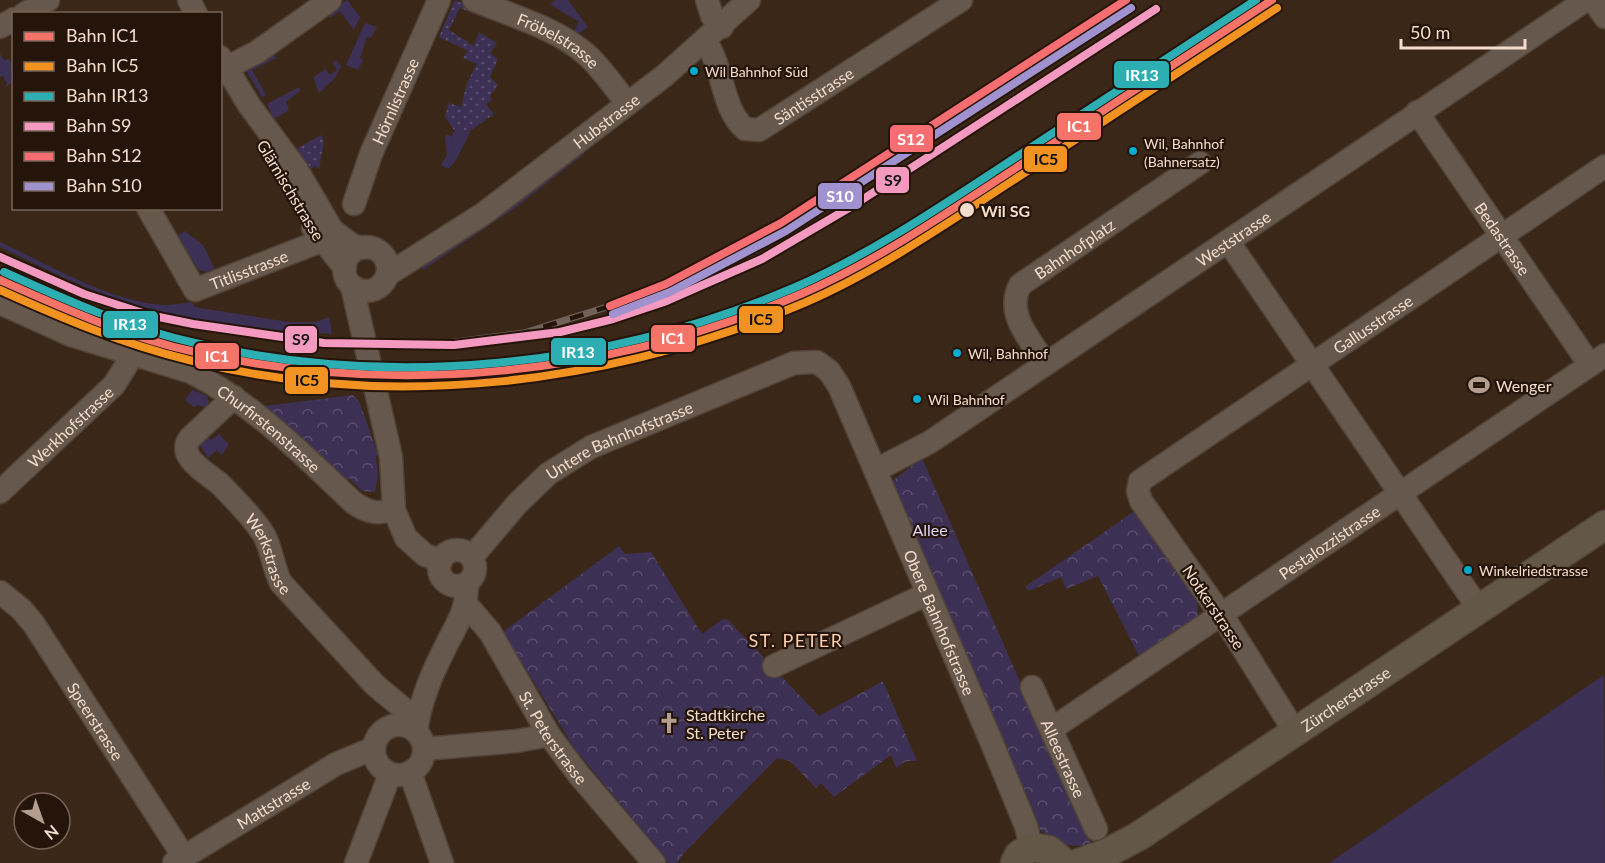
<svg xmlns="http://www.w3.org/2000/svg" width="1605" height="863" viewBox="0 0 1605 863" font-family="Lato,sans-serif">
  <defs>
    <pattern id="park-crowns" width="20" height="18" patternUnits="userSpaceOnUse" patternTransform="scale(1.5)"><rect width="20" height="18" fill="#3d3055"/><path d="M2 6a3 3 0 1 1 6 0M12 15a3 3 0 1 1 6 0" fill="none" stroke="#5a4e6c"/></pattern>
    <pattern id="garden-dots" width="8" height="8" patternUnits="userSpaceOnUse" patternTransform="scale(1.5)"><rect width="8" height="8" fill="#3d3055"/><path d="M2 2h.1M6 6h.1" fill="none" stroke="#5a4e6c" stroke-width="1.8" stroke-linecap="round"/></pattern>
  </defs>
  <rect width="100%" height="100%" fill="#3a2718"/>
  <path fill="#3d3055" d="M347,0L360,17L354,30L340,11L330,18L327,14Z
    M555,0H568L588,27L578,34L574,31L579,22L553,6L551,4Z
    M365,23L377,27L371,38L367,37L360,58L363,60L358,70L346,65Z
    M272,52L276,58L252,70L266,95L262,97L246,70Z
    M0,54L4,60L9,59L13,67L11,72L13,82L3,88L7,84L3,76L0,77Z
    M336,60L341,66L336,77L319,93L313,78L325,69L330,75L337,70L333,63Z
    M299,87L300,91L286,102L289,110L274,119L267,104Z
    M463,130L468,137L455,162L448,169L441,165L447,155L445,137L447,134L452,137L453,132Z
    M580,152L584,154L515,208L423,270L421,264Z
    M185,231L203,245L215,269L206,272L199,270L177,236Z
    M0,242C48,264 110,302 164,305C173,305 183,303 192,302L195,307L289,322H315L329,317L332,334C282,330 231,330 182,320C121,307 56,274 0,247Z
    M192,390L206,395L212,410L198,405L194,407L185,400Z
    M219,434L229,444L222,455L217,450L208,458L199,444L207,436L211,440Z
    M1604,675L1605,863H1329Z"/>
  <path fill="url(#park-crowns)" d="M353,395L360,403L378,455L376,456L378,476L375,492L362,491L349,478L346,481L265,406Z
    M922,458L1092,846C1065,846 1058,846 1038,828L888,484Z
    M1136,510L1197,602L1198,617L1139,656L1098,576L1066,589L1061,577L1029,591L1025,587Z
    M619,546L625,554L651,552L702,634L723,619H727L819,716L883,681L917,761H906L896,768L891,755L834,797L821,783L816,788L790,761L777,758L684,853L677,863H669L575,749L503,632Z"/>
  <path fill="url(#garden-dots)" d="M455,0L482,10L479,16L460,8L449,30L474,46L479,32L497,43L490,53L498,59L490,77L498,85L490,96L492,100L486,104L494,114L470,131L468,137L463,130L456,133L445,116L449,103L461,107L467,83L477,64L463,58L468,51L439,37Z
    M321,135L324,141L319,169L315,166L311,169L297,149Z"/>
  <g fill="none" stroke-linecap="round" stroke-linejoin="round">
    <defs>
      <g id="minor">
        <path d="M189,0L196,14"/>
        <path id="s1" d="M474,0C511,16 558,28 588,56C603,70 614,87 627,103"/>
        <path d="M707,0L712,16L722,27"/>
        <path d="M1593,0L1605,17"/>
        <path d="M24,14L48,0"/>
        <path d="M0,27L14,19"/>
        <path id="s2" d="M705,41C724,67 721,108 745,129L759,130L961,0"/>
        <path d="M220,57L249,105L297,170L332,230L352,245L362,248"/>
        <path d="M226,68L257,52L330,0"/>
        <path id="s3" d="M1417,112L1590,365"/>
        <path id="s4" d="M354,204L371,154L439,0"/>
        <path id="s5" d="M148,208L195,290L321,241"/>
        <path d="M313,228L345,268"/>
        <path d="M1228,241L1479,609"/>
        <circle cx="366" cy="269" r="22"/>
        <path id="s6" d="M387,275L483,214L664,76L749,0"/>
        <path d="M352,286L391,457L394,510L406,538L425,555L441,561"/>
        <path id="s7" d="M0,303L71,335L191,372C254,404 303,455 354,503C369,513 377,514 394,510"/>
        <path id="s8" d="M1045,363C1030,339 1005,314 1020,285L1200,163"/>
        <path id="s9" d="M234,397L190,438C175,458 210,474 222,486C235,500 254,518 264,535C272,549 273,568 281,583L375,685L405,710"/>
        <path id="s10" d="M876,470L930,442L1586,0"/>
        <path id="s11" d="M0,492L114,385L132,356"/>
        <circle cx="457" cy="568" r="18"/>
        <path id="s12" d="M472,557L517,504L548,474L591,447L794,363L817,362L829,371L839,386L991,741L1026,826L1031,847"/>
        <path id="s13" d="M0,592L21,609L33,623L184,857"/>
        <path id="s14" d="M466,604L490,632L549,735L579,775L654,863"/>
        <path d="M774,666L927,594"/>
        <path id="s15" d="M1032,687L1096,829"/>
        <circle cx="399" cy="750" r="25"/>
        <path id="s16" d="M1053,728L1605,355"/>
        <path d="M416,731C420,704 430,677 443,652C455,626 467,614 467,583"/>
        <path id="s17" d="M1295,732L1227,623L1141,501L1138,491L1140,481L1605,166"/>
        <path d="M424,749L517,741L549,735"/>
        <path d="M410,772L442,863"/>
        <path id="s18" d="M174,863L336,764L374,748"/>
        <path d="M356,863L390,774"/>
      </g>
      <g id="major">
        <path d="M1015,863L1019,855L1031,847L1049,850L1064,863"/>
        <path id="s19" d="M1079,863L1107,853L1139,836L1605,525"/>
      </g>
    </defs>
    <use href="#minor" stroke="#524337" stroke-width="25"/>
    <use href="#major" stroke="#524337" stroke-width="31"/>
    <use href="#minor" stroke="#66584d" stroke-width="22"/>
    <use href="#major" stroke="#635848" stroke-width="28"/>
    <defs>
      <path id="rail" d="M433,345L524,333L610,306"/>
    </defs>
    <use href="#rail" stroke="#706259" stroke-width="7"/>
    <use href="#rail" stroke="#241409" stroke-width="4.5" stroke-dasharray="14" stroke-linecap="butt"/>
    <defs>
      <path id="rail-1" d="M0,280C63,308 127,337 195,352C398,397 609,376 801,294C873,263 939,218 1005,175C1094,117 1183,58 1272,0"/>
      <path id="rail-2" d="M0,290C62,318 123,344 189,360C392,412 613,384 804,303C876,272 943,226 1009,183C1098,125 1187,66 1277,8"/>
      <path id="rail-3" d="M4,272C66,300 128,328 195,343C395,390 610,367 798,286C868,255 934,211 998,169C1084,113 1170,56 1256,0"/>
      <path id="rail-4" d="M0,257L84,294L149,315L193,324L324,343L454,345L560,332L613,319L664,302L762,259L854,205L1156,9"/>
      <path id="rail-5" d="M610,306L666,284L781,223L1126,0"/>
      <path id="rail-6" d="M613,314L670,292L786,231L1131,8"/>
    </defs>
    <use href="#rail-1" stroke="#241409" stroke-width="12"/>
    <use href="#rail-2" stroke="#241409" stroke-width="12"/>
    <use href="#rail-3" stroke="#241409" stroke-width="12"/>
    <use href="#rail-4" stroke="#241409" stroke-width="12"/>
    <use href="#rail-5" stroke="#241409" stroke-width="12"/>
    <use href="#rail-6" stroke="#241409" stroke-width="12"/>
    <use href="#rail-1" stroke="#f6736a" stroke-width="8"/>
    <use href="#rail-2" stroke="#f29220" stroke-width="8"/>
    <use href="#rail-3" stroke="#2caeb3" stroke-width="8"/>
    <use href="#rail-4" stroke="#f49ac1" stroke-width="8"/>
    <use href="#rail-5" stroke="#f76e72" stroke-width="8"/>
    <use href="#rail-6" stroke="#a092cf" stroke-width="8"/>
  </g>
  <defs>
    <symbol id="stadium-bare" viewBox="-9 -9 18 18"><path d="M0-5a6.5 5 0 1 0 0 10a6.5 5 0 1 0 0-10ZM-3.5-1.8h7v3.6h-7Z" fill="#b39d8e" stroke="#241409" stroke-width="2.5" paint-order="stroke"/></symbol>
    <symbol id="church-bare" viewBox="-9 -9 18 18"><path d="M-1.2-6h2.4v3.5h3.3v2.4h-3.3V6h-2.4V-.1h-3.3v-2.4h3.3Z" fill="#b39d8e" stroke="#241409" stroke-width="2.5" paint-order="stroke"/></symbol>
  </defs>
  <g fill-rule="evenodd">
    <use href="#stadium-bare" x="1464" y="370" width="30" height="30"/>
    <use href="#church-bare" x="654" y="708" width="30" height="30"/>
  </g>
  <g fill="#00a9ce" stroke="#241409" stroke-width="2">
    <circle cx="694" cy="71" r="5"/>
    <circle cx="1133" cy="151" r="5"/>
    <circle cx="957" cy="353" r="5"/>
    <circle cx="917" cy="399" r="5"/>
    <circle cx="1468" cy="570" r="5"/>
  </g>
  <circle fill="#f4ddcd" stroke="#241409" stroke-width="2" cx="967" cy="210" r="8"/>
  <g text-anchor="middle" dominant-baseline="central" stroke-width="4.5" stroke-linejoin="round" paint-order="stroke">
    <g font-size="14" fill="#f4ddcd" stroke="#241409" text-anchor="start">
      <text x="705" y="71">Wil Bahnhof Süd</text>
      <text x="1144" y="143">Wil, Bahnhof<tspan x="1144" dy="18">(Bahnersatz)</tspan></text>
      <text x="968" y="353">Wil, Bahnhof</text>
      <text x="928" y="399">Wil Bahnhof</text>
      <text x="1479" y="570">Winkelriedstrasse</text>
    </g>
    <g font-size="16" fill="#f4ddcd" stroke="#241409">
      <text stroke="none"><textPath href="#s1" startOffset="94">Fröbelstrasse</textPath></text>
      <text stroke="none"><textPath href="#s2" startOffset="176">Säntisstrasse</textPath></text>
      <text stroke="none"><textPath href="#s4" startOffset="111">Hörnlistrasse</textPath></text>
      <text stroke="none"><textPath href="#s6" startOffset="268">Hubstrasse</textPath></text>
      <text transform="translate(291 190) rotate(59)">Glärnischstrasse</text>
      <text stroke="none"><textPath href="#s10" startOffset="426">Weststrasse</textPath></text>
      <text stroke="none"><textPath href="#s3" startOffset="153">Bedastrasse</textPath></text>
      <text stroke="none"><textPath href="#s8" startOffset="152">Bahnhofplatz</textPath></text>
      <text stroke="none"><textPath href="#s5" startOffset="152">Titlisstrasse</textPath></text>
      <text stroke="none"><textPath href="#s17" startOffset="579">Gallusstrasse</textPath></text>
      <text stroke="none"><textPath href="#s11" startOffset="96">Werkhofstrasse</textPath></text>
      <text stroke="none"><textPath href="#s7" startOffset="300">Churfirstenstrasse</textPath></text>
      <text stroke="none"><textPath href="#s12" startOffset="192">Untere Bahnhofstrasse</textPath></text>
      <text stroke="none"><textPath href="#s16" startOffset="333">Pestalozzistrasse</textPath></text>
      <text stroke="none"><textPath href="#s9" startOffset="208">Werkstrasse</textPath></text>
      <text transform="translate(1214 607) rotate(56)">Notkerstrasse</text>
      <text stroke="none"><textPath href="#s12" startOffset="696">Obere Bahnhofstrasse</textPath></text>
      <text stroke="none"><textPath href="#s19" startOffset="314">Zürcherstrasse</textPath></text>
      <text stroke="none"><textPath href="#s13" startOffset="162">Speerstrasse</textPath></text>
      <text stroke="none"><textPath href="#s14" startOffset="160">St. Peterstrasse</textPath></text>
      <text stroke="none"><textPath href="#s15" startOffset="78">Alleestrasse</textPath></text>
      <text stroke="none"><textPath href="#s18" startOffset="116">Mattstrasse</textPath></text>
    </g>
    <g font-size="16" font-weight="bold" fill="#f4ddcd" stroke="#241409" text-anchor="start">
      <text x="981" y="210">Wil SG</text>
    </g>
    <g font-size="16" fill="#f4ddcd" stroke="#241409" text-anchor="start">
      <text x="1496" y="385">Wenger</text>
      <text x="686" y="714">Stadtkirche<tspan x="686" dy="18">St. Peter</tspan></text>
    </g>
    <g font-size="16" fill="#ded6fc" stroke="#241409">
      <text x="930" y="529">Allee</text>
    </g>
    <g font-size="18" letter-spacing="1.5" fill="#fdceb0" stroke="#241409">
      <text x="796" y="640">ST. PETER</text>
    </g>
  </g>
  <g stroke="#241409" stroke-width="2">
    <rect x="1113" y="60" width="57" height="29" rx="6" fill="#2caeb3"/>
    <rect x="1056" y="112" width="46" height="29" rx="6" fill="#f6736a"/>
    <rect x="889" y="124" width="45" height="29" rx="6" fill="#f76e72"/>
    <rect x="1023" y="145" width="45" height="28" rx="6" fill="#f29220"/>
    <rect x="875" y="166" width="35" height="28" rx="6" fill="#f49ac1"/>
    <rect x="817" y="182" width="46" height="28" rx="6" fill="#a092cf"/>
    <rect x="738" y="305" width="46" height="29" rx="6" fill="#f29220"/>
    <rect x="102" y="310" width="57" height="29" rx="6" fill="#2caeb3"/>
    <rect x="650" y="324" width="46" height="29" rx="6" fill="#f6736a"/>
    <rect x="284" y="325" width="34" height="29" rx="6" fill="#f49ac1"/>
    <rect x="550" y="337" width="57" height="29" rx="6" fill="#2caeb3"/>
    <rect x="194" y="342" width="46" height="28" rx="6" fill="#f6736a"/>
    <rect x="284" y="366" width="45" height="29" rx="6" fill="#f29220"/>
  </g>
  <g font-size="16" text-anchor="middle" font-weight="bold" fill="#fff">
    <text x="1142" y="81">IR13</text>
    <text x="1079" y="132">IC1</text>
    <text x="911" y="145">S12</text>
    <text x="840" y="202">S10</text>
    <text x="130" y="330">IR13</text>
    <text x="673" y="344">IC1</text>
    <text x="578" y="358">IR13</text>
    <text x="217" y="362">IC1</text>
  </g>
  <g font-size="16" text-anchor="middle" font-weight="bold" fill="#111">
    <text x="1046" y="165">IC5</text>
    <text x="893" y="186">S9</text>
    <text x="761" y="325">IC5</text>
    <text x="301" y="345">S9</text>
    <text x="307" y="386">IC5</text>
  </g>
  <rect x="12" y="12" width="210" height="198" fill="#241409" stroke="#776457" stroke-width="1.5"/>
  <rect x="24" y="32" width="30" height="9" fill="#f6736a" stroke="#776457" stroke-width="1.5"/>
  <text x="66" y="42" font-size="18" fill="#f4ddcd">Bahn IC1</text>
  <rect x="24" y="62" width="30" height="9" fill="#f29220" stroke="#776457" stroke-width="1.5"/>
  <text x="66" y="72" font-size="18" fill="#f4ddcd">Bahn IC5</text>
  <rect x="24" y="92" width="30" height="9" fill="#2caeb3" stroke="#776457" stroke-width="1.5"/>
  <text x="66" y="102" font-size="18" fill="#f4ddcd">Bahn IR13</text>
  <rect x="24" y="122" width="30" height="9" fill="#f49ac1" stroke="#776457" stroke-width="1.5"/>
  <text x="66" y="132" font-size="18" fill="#f4ddcd">Bahn S9</text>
  <rect x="24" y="152" width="30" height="9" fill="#f76e72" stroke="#776457" stroke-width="1.5"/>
  <text x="66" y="162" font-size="18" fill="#f4ddcd">Bahn S12</text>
  <rect x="24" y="182" width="30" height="9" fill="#a092cf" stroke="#776457" stroke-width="1.5"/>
  <text x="66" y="192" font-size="18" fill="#f4ddcd">Bahn S10</text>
  <g transform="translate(42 821) rotate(140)"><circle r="28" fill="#241409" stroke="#776457" stroke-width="1.5"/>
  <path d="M0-4.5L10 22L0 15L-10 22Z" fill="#b39d8e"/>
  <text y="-9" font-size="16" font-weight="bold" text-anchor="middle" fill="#f4ddcd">N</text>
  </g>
  <path d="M1401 39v9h124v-9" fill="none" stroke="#f4ddcd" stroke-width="3"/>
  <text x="1410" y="39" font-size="18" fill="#f4ddcd" stroke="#241409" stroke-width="4.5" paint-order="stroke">50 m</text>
</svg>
